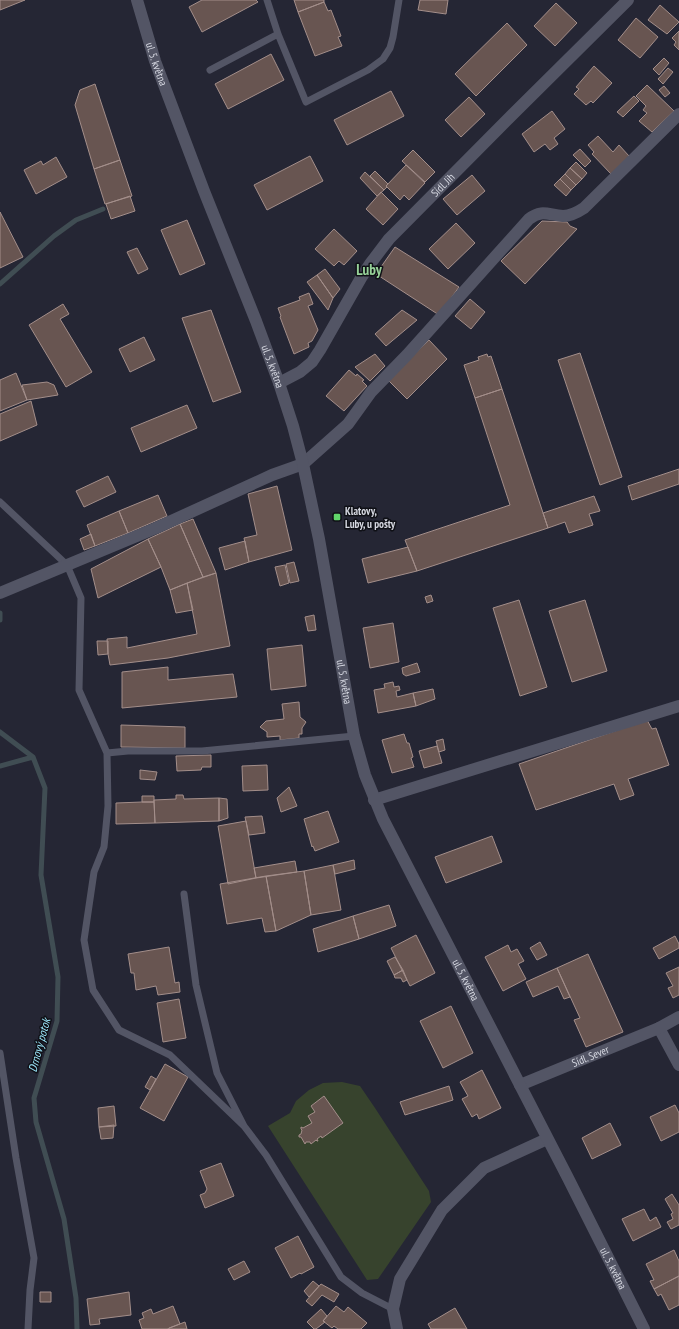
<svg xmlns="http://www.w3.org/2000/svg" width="679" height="1329" viewBox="0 0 679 1329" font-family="'PT Sans Narrow',sans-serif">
  <rect width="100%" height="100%" fill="#252634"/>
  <path fill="#37432d" d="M342,1082L360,1086L375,1108L429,1191L431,1202L378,1279L367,1280L268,1126L290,1113L296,1101L309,1090L323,1083Z"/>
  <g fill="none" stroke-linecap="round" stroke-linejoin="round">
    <path stroke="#404d53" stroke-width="5" d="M0,284L54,236L76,220L103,209
      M0,613V620
      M0,732L33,757L45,788L41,875L58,977L57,1021L34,1098L36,1122L64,1219L76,1298L77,1329
      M0,766L33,757"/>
  </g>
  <path fill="#685551" stroke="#a38e8a" d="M0,0H25L0,10Z
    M202,0H256L258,2L202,32L189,7Z
    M294,0H324V2L298,12Z
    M420,0H448L446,14L418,10Z
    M324,2L328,11L331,10L341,36L338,37L342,46L315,56L298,12Z
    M556,3L577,23L555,46L534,26Z
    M660,5L679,22L667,34L648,20Z
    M636,18L658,37L640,58L618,40Z
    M507,23L527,45L476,96L455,74Z
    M679,31V50L674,45L676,42L672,38Z
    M271,54L284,80L228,109L215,84Z
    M664,58L669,63L659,75L653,69Z
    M594,66L612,83L593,103L591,101L586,105L574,94L579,89L576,87Z
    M668,68L673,72L663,84L658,79Z
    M95,84L120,160L94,169L75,105L80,90Z
    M647,85L674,111L652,132L639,121L647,113L643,110L646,106L636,96Z
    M664,86L670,93L665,97L659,90Z
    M391,91L404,116L347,145L334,120Z
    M634,96L639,101L623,117L617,112Z
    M469,97L485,114L461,137L445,120Z
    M552,111L565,129L554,138L558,144L550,150L545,144L534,152L522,134Z
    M598,136L613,152L619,145L629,156L611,174L592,154L594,152L588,145Z
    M580,149L591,161L585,167L573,155Z
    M413,150L435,172L425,182L402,161Z
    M310,156L323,181L267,210L254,185Z
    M56,157L67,177L36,194L24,170L41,161L43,165Z
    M120,160L132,196L105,204L94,169Z
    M576,162L587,173L582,179L570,168Z
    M406,165L425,183L409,200L404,195L400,200L386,186Z
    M570,168L582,179L576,185L565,174Z
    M375,171L388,184L386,186L387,187L384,190L370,176Z
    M365,172L384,190L377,196L360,178Z
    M565,174L576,185L571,190L560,179Z
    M472,175L485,191L457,215L443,199Z
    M560,179L571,190L566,196L554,185Z
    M381,192L398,209L383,225L366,209Z
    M130,196L135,211L111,219L106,204Z
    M0,212L23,257L0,268Z
    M187,220L205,264L180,275L161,230Z
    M542,221L567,222L570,226L577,229L525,284L501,261Z
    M456,223L475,243L448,269L429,249Z
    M334,229L357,251L344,265L339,261L334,266L315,249Z
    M395,247L459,287L439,315L376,274Z
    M137,248L148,269L138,274L127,252Z
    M325,269L340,289L333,298L317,275Z
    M317,275L333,298L328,310L307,282Z
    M309,293L313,304L308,306L318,330L312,341L308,343L309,347L294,354L280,317L281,316L278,308L300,300L299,297Z
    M470,299L485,312L471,329L455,316Z
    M63,304L69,314L60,319L92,372L66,387L29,325Z
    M211,310L241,392L213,402L182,318Z
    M402,310L417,320L386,346L375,334Z
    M144,337L155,360L130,372L119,349Z
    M429,340L447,359L407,399L388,380Z
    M580,353L622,477L600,485L558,360Z
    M375,354L385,366L370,381L355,367Z
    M487,354L488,357L491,356L502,389L475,398L464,365L479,360L478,357Z
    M349,370L356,376L357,374L364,380L362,381L367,386L344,411L326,396Z
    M16,373L27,400L0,411V380Z
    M47,382L54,385L58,395L27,400L22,385Z
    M502,389L548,528L417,571L405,540L510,505L475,398Z
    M31,401L37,425L0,441V414Z
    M187,405L197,428L141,452L131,428Z
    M679,469V484L632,500L628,486Z
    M108,476L116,492L84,507L76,491Z
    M277,486L292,550L249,562L244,538L257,535L248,494Z
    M158,495L167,516L128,533L119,511Z
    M594,496L600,511L589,514L593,525L569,533L565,522L548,528L543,513Z
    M119,511L128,533L95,546L87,525Z
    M193,519L216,573L203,577L180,524Z
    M180,524L203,577L170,590L161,567L148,539Z
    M91,534L95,546L84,550L80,539Z
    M148,539L161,567L98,598L91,569Z
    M245,541L249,562L225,570L219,548Z
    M408,547L417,571L368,583L362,559Z
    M294,562L299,581L290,583L286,564Z
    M285,565L289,583L280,586L275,567Z
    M216,573L230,646L168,658L110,665L108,654L107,639L127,637V648L197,634L187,583Z
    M187,583L193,610L176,613L170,590Z
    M431,595L433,601L427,603L425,597Z
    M519,600L547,687L520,696L493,608Z
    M585,600L607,671L572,682L549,611Z
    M314,615L316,630L308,631L305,617Z
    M393,623L399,662L370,668L363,628Z
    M97,641H108V654L98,655Z
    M302,645L306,686L271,690L267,649Z
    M417,663L420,672L406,676L403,674L402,668Z
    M168,667V680L233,674L237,697L122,708V672Z
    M393,682L394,687L399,686L400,690L396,691L397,697L413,693L416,706L378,713L374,690L385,688L384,684Z
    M433,689L435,699L416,706L413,693Z
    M299,702L300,717L306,722L302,728V734H299V738L280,740V736L267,737V732L260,727L266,721L284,719L282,704Z
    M647,720L652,729L656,728L669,765L628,779L634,795L620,800L614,784L536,810L519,764Z
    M121,725L185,727V748L121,747Z
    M404,734L407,743H409L413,757L411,758L414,767L392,773L382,740Z
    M443,739L445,750L439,752L436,741Z
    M437,746L442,763L424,768L419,751Z
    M211,755V767H202L201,770L177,771L176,756Z
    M267,765L268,790L243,791L242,766Z
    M140,770L157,772L155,780L140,779Z
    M289,787L297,806L281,812L277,798Z
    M176,795H183L184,799L219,798V821L155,823L154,800L176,799Z
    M142,796H154V802H142Z
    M219,798L227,799L228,818L219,821Z
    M142,802H154L155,823L116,824V803Z
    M328,811L339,842L315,851L313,846L312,847L304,819Z
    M262,816L265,833L249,835L245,817Z
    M246,821L256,878L228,884L218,826Z
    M492,836L502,862L446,883L435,857Z
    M354,860L355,869L335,874L333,865Z
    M295,861L297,872L256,878L254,868Z
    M333,865L341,910L311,915L304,871Z
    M304,871L311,915L276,931L266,876Z
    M266,876L276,931L265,932L262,918L227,924L220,884Z
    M389,905L396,926L359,939L353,916Z
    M353,916L359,939L318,952L313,929Z
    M416,935L435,973L410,986L391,948Z
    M675,936L679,944V948L659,959L653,948Z
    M540,942L547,955L537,960L530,948Z
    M508,945L511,952L517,949L524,961L518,964L526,979L503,991L485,957Z
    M169,947L175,983L179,982L180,992L158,995L156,986L136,990L134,973H131L128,954Z
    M588,954L623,1032L586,1047L574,1020L580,1018L557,968Z
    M395,957L403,970L394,975L387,961Z
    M679,967V995L673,998L668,988L673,986L666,973Z
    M557,968L570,997L564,999L558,986L533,997L526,982Z
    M403,970L407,980L403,982L401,978H395L394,975Z
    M179,999L186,1038L163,1042L157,1003Z
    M451,1006L473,1053L443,1068L420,1021Z
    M165,1064L188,1077L164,1121L140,1108Z
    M482,1070L501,1108L479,1119L477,1114L472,1117L462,1099L468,1096L460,1082Z
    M151,1076L156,1079L150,1090L145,1087Z
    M449,1086L453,1100L405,1115L400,1102Z
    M324,1096L343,1123L322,1138L321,1136L317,1139L318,1141H317L316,1140L311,1144L310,1142H306L305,1144L301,1137H299V1135L301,1134L302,1130L301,1129V1127L303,1128L312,1123L308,1116L315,1112L311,1106Z
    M675,1105L679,1113V1132L661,1141L650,1117Z
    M114,1106L116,1126L99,1127L98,1108Z
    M610,1123L621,1145L592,1159L582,1138Z
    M114,1125L113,1138L101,1139L99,1127Z
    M221,1163L234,1196L205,1208L200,1195L205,1193L207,1189L200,1171Z
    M672,1194L679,1205V1225L671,1229L667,1222L673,1219L671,1214L673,1213L665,1199Z
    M644,1209L650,1221L656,1217L661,1227L633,1241L622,1219Z
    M298,1236L314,1267L301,1274L300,1273L291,1278L275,1248Z
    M674,1250L679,1261V1276L654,1289L650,1281L654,1280L646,1264Z
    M244,1261L250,1272L234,1280L228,1269Z
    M679,1276V1305L669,1310L661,1294L658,1296L654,1289Z
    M313,1281L319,1286L309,1297L304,1291Z
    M321,1284L339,1294L334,1302L322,1295L312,1306L306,1301Z
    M40,1292H51V1302H40Z
    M129,1292L131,1315L99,1319L100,1324L90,1325L87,1299Z
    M173,1306L180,1324L167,1329H142L139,1320L144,1318L142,1313L151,1309L153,1314Z
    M336,1306L344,1312L348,1307L367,1323L361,1329H338L334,1326L332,1328L323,1321Z
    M455,1308L467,1329H431L428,1324Z
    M321,1309L327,1316L323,1321L325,1322L316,1329H314L307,1322Z
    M185,1322L187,1329H169V1328Z"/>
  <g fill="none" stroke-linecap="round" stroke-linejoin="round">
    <path stroke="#535565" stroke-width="7" d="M267,0L278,34L306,102L368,70L383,59L390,48L393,37L399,0
      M210,70L278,34
      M0,502L67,565L81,598L79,690L107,753L108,806L104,847L94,872L84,940L93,990L119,1030L170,1055L244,1126
      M107,753L128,751H202L354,736
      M184,894L196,985L217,1073L244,1126L266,1155L341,1277L362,1293L393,1309
      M0,1053L16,1158L34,1258L30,1290L28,1329"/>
    <g stroke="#535565" stroke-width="12">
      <path id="s1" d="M279,383L300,372L312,362L320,350L361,278L370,264L389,239L512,115L628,0"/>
      <path d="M0,593L156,528L272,475L303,464L348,424L371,392L407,355L529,219C542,209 548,215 563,216C570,216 578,212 584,208L679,114"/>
      <path d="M374,800L679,706"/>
      <path d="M659,1028L679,1065"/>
      <path id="s2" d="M520,1085L659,1028L679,1017"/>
      <path d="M397,1329L393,1309L400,1279L442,1210L484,1168L547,1139"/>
    </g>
    <path stroke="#535565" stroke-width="12" id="s3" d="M137,0L155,61L204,191L256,321L279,383L293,426L303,464L319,539L354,736L365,775L383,819L568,1178L644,1329"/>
  </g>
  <rect fill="#60d56a" stroke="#0f1016" stroke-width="1.5" x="333" y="513" width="8" height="8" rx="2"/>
  <g text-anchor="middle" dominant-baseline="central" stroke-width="3" stroke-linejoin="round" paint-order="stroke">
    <g font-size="11" fill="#d7d9e2" stroke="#0f1016">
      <text stroke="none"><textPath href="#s3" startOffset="67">ul. 5. května</textPath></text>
      <text stroke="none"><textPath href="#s1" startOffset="261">Sídl. Jih</textPath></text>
      <text stroke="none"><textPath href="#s3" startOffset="391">ul. 5. května</textPath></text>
      <text stroke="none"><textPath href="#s3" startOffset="715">ul. 5. května</textPath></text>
      <text stroke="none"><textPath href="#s3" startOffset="1039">ul. 5. května</textPath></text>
      <text stroke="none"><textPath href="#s2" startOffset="76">Sídl. Sever</textPath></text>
      <text stroke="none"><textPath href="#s3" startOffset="1363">ul. 5. května</textPath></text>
    </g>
    <g font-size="11" font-weight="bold" fill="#d7d9e2" stroke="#0f1016" text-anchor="start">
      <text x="345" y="511">Klatovy,<tspan x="345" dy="13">Luby, u pošty</tspan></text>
    </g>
    <g font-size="12" font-style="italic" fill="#9ce6fa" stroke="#0f1016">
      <text transform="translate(39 1045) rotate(-75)">Drnový potok</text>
    </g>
    <g font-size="15" font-weight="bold" fill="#97d299" stroke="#0f1016">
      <text x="369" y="269">Luby</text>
    </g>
  </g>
</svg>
